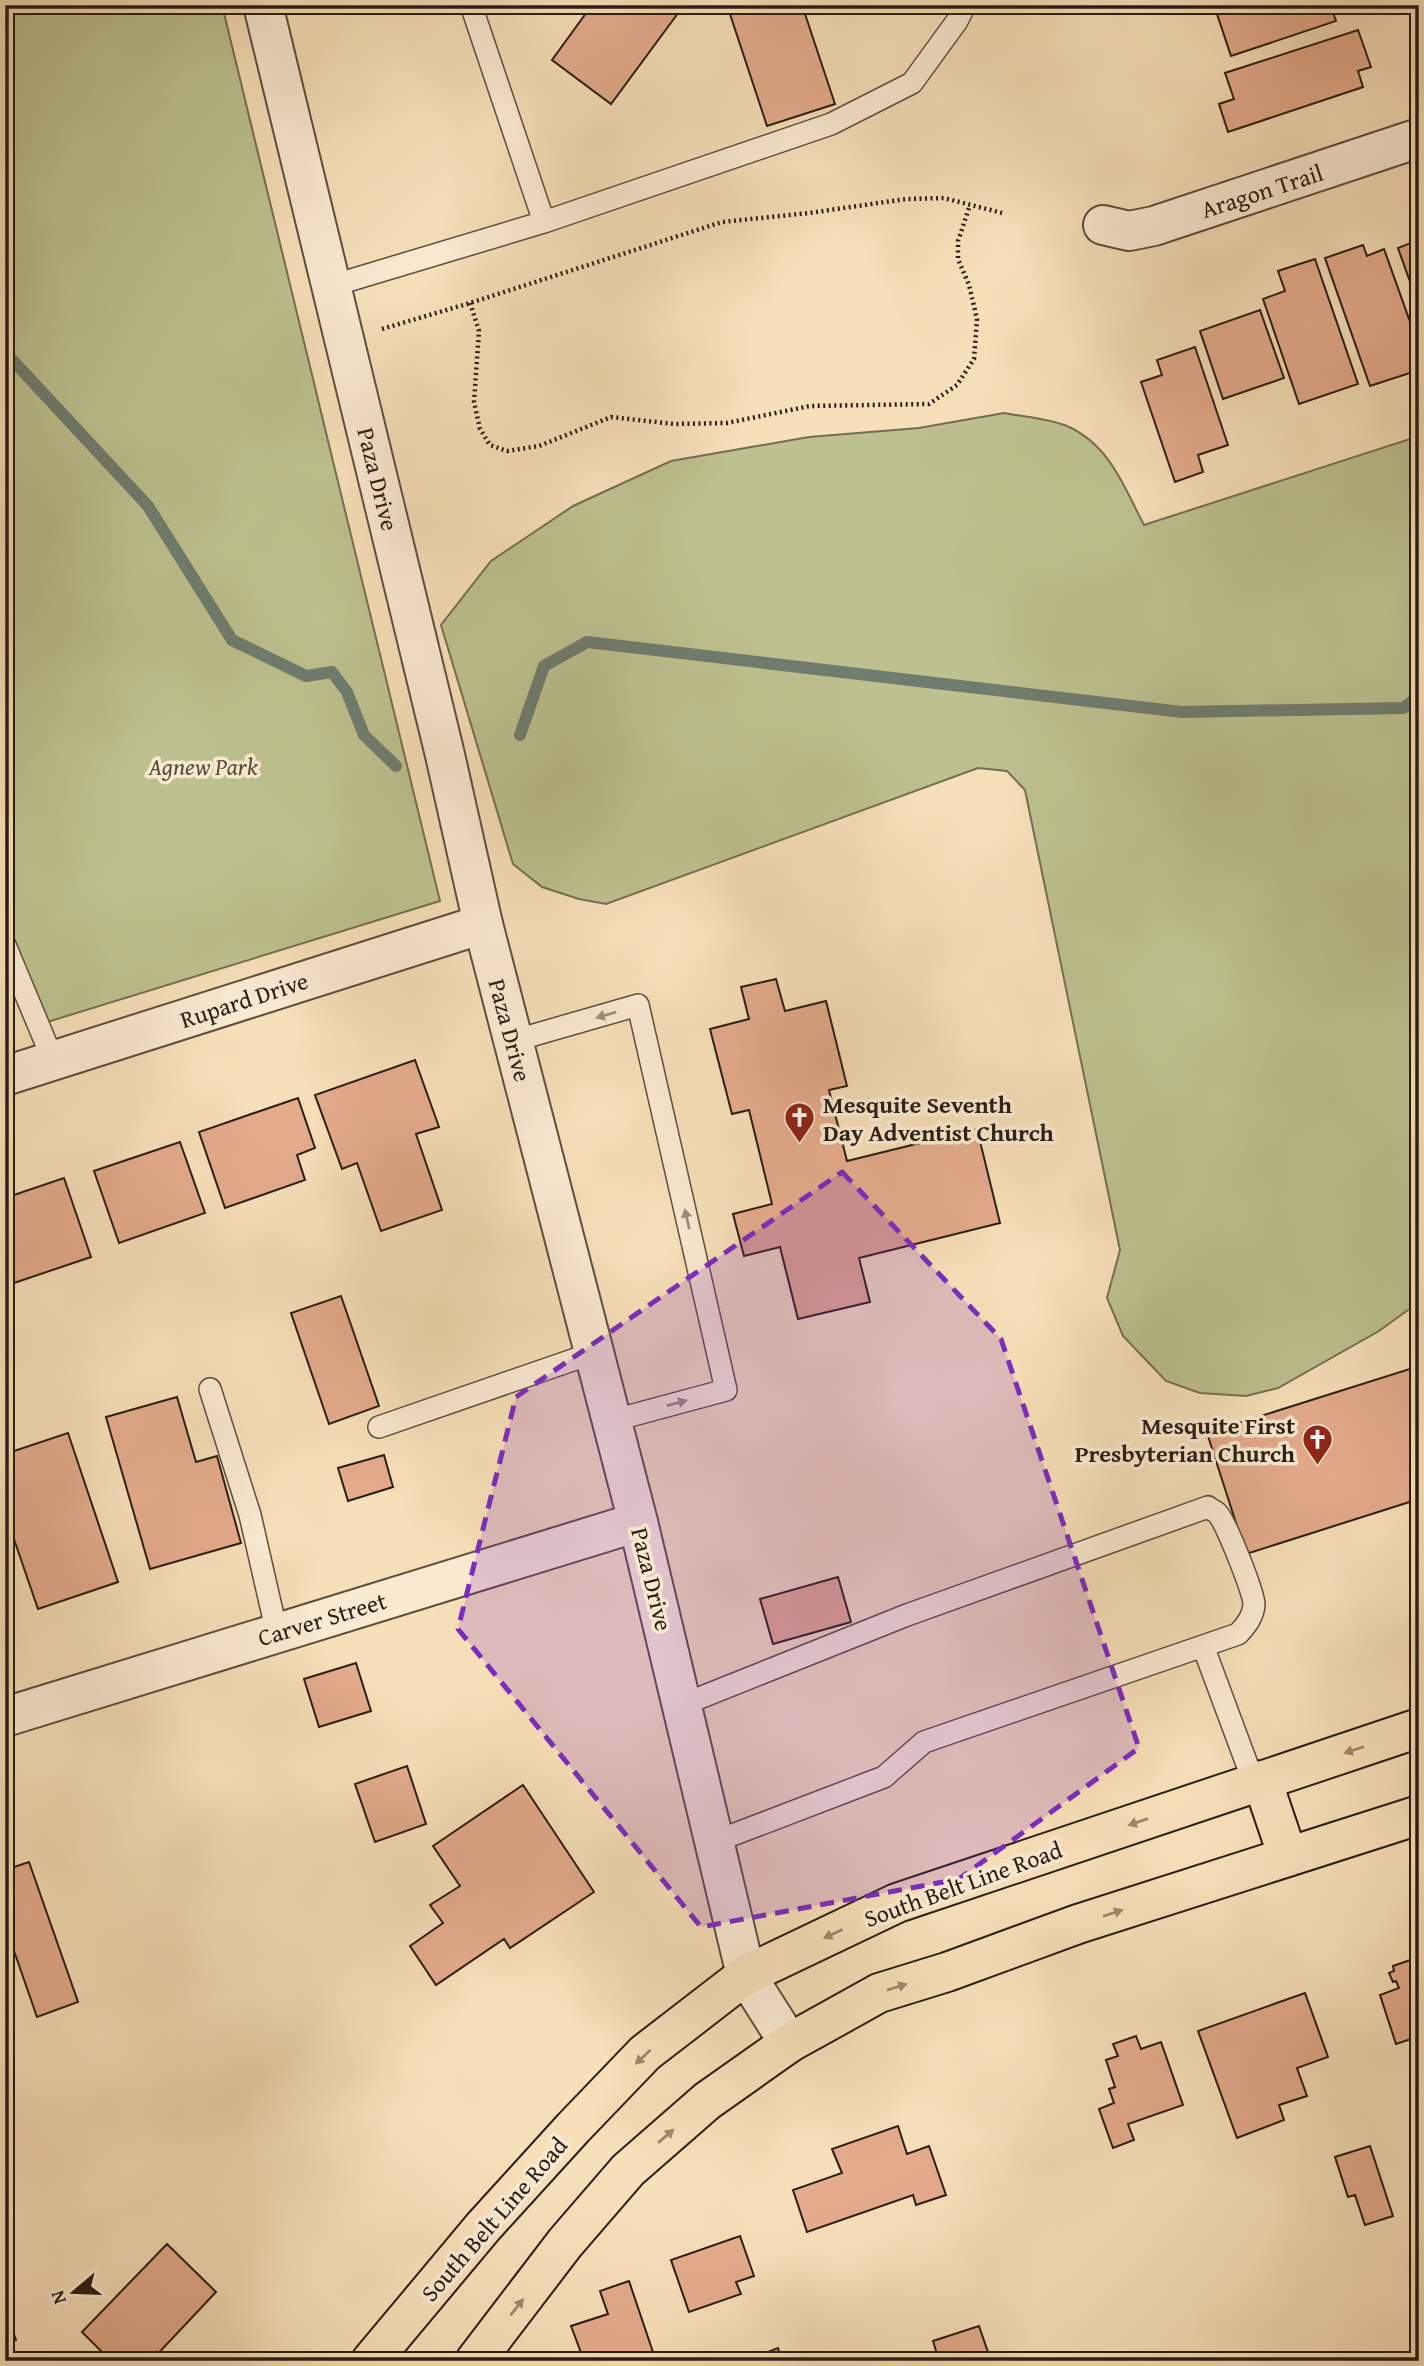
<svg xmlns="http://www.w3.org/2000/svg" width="1424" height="2366" viewBox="0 0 1424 2366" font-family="'Gentium Book Plus',serif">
  <rect width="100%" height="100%" fill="#f7dfb9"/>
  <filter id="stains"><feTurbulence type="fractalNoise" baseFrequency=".00286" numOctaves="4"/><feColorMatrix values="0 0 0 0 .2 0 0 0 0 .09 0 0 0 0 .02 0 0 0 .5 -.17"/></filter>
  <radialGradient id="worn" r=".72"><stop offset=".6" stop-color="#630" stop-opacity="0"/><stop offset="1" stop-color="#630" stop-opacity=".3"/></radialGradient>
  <path fill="#bdc18f" stroke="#746f51" stroke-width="2" d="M5,5H222L440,901L31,1027L5,948Z
    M1004,413C1024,417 1048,418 1067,426C1110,445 1124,487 1144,525L1419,436V1302L1379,1331L1278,1388L1246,1396L1200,1393L1166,1381L1123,1336L1107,1298L1120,1250L1025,790L1007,771L978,768L606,904L579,899L542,887L513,864L441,625L491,561L573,506L671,461L809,437L919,428Z"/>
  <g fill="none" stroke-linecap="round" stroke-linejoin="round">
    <path stroke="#6f7d6f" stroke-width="12" d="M5,352L148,506L232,640L306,676L332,672L347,692L364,735L396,766
      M520,735L544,666L587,642L1182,712L1403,708L1419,697"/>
  </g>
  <path fill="#e4ab8c" stroke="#2a1d13" stroke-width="2" d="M592,5H684L611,104L552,60Z
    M727,5H802L835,104L767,126Z
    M1214,5H1330L1336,21L1231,56Z
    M1358,30L1371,67L1358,71L1363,87L1228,132L1219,104L1234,99L1225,73Z
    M1419,226V307L1398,248L1416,241L1412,228Z
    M1363,245L1367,256L1384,249L1419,347V370L1370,386L1325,258Z
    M1315,259L1358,384L1299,404L1263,299L1285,291L1278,271Z
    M1260,310L1284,378L1223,399L1200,331Z
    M1195,347L1228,445L1198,455L1203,472L1175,482L1141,382L1162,375L1157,360Z
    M776,979L785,1011L826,1001L847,1086L829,1090L847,1161L977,1129L1000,1223L859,1258L870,1302L798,1319L780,1247L744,1256L733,1214L772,1204L749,1110L732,1114L710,1029L749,1019L741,987Z
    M415,1060L439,1127L416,1134L442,1210L381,1231L357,1163L342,1169L315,1095Z
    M298,1098L315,1148L297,1155L305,1180L225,1208L199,1132Z
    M180,1142L205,1213L119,1243L94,1171Z
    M64,1178L91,1257L5,1286V1198Z
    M341,1296L379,1406L329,1424L291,1313Z
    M1419,1366V1499L1246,1554L1207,1433Z
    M177,1397L196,1462L217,1456L241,1543L150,1569L106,1417Z
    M68,1433L118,1582L38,1609L5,1513V1454Z
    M384,1455L393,1487L348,1501L338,1468Z
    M838,1577L851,1622L773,1644L760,1599Z
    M356,1663L371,1711L319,1727L304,1679Z
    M407,1766L426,1824L375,1842L355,1784Z
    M523,1785L594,1892L510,1948L504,1939L436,1985L410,1946L443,1923L430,1905L460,1886L433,1846Z
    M29,1862L78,2002L37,2017L13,1948L5,1951V1870Z
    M1419,1957V2060L1411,2039L1396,2044L1380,1995L1399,1988L1396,1981L1393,1982L1389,1973L1394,1971L1393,1966Z
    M1305,1993L1328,2057L1297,2068L1307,2096L1279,2105L1284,2120L1237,2138L1198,2031Z
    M1136,2036L1141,2049L1161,2042L1183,2105L1128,2124L1134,2140L1113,2148L1099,2109L1114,2103L1109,2089L1115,2087L1106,2060L1118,2056L1113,2044Z
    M898,2126L907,2154L929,2146L946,2195L916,2205L913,2195L807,2232L793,2190L842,2173L832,2149Z
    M1370,2146L1393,2216L1365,2225L1355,2195L1348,2197L1335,2157Z
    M740,2236L754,2276L736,2282L741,2294L689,2312L671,2260Z
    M167,2244L216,2292L151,2361H111L82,2332Z
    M629,2281L656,2361H575L583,2358L571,2326L608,2314L600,2291Z
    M5,2308L16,2340L5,2344Z
    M979,2326L990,2358L980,2361H939L933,2341Z
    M778,2348L782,2361H751L750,2359Z"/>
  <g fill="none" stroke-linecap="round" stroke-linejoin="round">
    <defs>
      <path id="service" d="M544,222L831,124L912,83L957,21L965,5
        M331,286L544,222L471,5
        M5,945L53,1060
        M513,1041L638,1005L726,1390L611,1421
        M210,1389L250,1515L277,1633
        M379,1427L593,1353
        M1203,1646L1254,1783
        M682,1705L907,1615L1208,1507C1209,1508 1216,1512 1217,1513C1226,1522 1254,1593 1254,1605C1253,1617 1246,1626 1238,1634L924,1742L884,1777L714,1842"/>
      <path id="minor" d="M1103,225L1129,231L1154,226L1419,138
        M5,1076L483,924
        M5,1717L638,1522"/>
      <path id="tertiary" d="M263,5L445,755L483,924L638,1522L746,1975L789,2043"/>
      <path id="primary" d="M1262,1780L1288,1857
        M371,2361L483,2227L573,2128L645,2053L746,1975L897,1903L1419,1728
        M475,2361L565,2243L628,2170L707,2101L789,2043L879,1993L947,1972L1078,1924L1419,1815"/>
    </defs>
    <use href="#service" stroke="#5d4e3c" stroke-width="24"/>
    <use href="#minor" stroke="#5d4e3c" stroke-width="42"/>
    <use href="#tertiary" stroke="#5d4e3c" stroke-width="42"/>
    <use href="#primary" stroke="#2a1d13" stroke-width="42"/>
    <path stroke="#2a1d13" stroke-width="4.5" stroke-dasharray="2 3.5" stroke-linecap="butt" d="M470,303L479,331L474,402L480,429L490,445L507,451L539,446L611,417L674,424L727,423L810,406L929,404L957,385L974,359L977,319L969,285L958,259V241L970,205
      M382,329L470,303L722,222L809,213L906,199L944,198L1002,213"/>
    <use href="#service" stroke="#faead2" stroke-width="21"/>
    <use href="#minor" stroke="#faead2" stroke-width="38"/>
    <use href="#tertiary" stroke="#faead2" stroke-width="38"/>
    <use href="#primary" stroke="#f7dfb9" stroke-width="38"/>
  </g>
  <defs><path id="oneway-solid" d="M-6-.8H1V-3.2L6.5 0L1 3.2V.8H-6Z" transform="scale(1.75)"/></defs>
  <g fill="#9c8e7c">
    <use href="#oneway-solid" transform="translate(606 1015) rotate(164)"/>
    <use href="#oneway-solid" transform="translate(687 1219) rotate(-103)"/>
    <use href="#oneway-solid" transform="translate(677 1403) rotate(-15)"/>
  </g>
  <g fill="#9b886e">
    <use href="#oneway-solid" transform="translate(1354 1750) rotate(162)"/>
    <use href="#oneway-solid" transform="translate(1138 1822) rotate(161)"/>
    <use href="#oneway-solid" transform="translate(1113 1913) rotate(-18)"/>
    <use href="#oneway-solid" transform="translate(833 1934) rotate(155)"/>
    <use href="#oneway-solid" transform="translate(897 1987) rotate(-17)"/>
    <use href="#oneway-solid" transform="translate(643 2057) rotate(137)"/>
    <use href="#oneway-solid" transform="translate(666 2136) rotate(-41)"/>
    <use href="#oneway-solid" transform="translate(517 2307) rotate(-52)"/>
  </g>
  <path fill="#7b2cbf" fill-opacity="0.2" stroke="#7b2cbf" stroke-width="5" stroke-dasharray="14 9" stroke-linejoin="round" d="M842,1172L1001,1339L1139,1748L959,1879L701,1927L458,1629L516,1397Z"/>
  <defs>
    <symbol id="church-pin" viewBox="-11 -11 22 30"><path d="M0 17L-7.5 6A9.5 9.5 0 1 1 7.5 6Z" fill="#8f2418" stroke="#faead2"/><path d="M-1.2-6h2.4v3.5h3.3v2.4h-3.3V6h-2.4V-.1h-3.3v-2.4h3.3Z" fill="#fff"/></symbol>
  </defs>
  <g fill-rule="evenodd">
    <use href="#church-pin" x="782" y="1100" width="35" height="47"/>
    <use href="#church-pin" x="1300" y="1422" width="35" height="47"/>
  </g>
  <g text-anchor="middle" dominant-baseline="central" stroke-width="7" stroke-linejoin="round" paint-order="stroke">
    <g font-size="24" fill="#2a1d13" stroke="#faead2">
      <text transform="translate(1262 191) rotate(-18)">Aragon Trail</text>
      <text transform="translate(378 479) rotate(76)">Paza Drive</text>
      <text transform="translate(244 1000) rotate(-18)">Rupard Drive</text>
      <text transform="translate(510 1030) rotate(75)">Paza Drive</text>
      <text transform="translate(652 1579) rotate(76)">Paza Drive</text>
      <text transform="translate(322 1619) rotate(-17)">Carver Street</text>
      <text transform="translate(963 1884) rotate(-20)">South Belt Line Road</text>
      <text transform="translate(494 2219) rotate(-49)">South Belt Line Road</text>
    </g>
    <g font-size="24" font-style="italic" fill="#564e38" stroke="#faead2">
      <text x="203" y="766">Agnew Park</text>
    </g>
    <g font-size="24" font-weight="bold" fill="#2a1d13" stroke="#faead2" text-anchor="start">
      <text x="823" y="1104">Mesquite Seventh<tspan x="823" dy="28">Day Adventist Church</tspan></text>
      <text x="1295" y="1425" text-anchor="end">Mesquite First<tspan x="1295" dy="28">Presbyterian Church</tspan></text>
    </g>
  </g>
  <rect width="1424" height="2366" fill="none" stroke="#f7dfb9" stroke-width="28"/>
  <rect x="7" y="7" width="1410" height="2352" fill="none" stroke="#2a1d13" stroke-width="3.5"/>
  <rect x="14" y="14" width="1396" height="2338" fill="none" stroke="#2a1d13" stroke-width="2"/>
  <g transform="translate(74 2292) rotate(251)" stroke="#faead2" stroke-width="5" paint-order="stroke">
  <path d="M0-5L12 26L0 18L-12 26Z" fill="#2a1d13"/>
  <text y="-10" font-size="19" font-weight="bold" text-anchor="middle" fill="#2a1d13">N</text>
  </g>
  <rect width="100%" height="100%" filter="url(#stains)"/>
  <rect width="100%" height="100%" fill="url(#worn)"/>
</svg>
